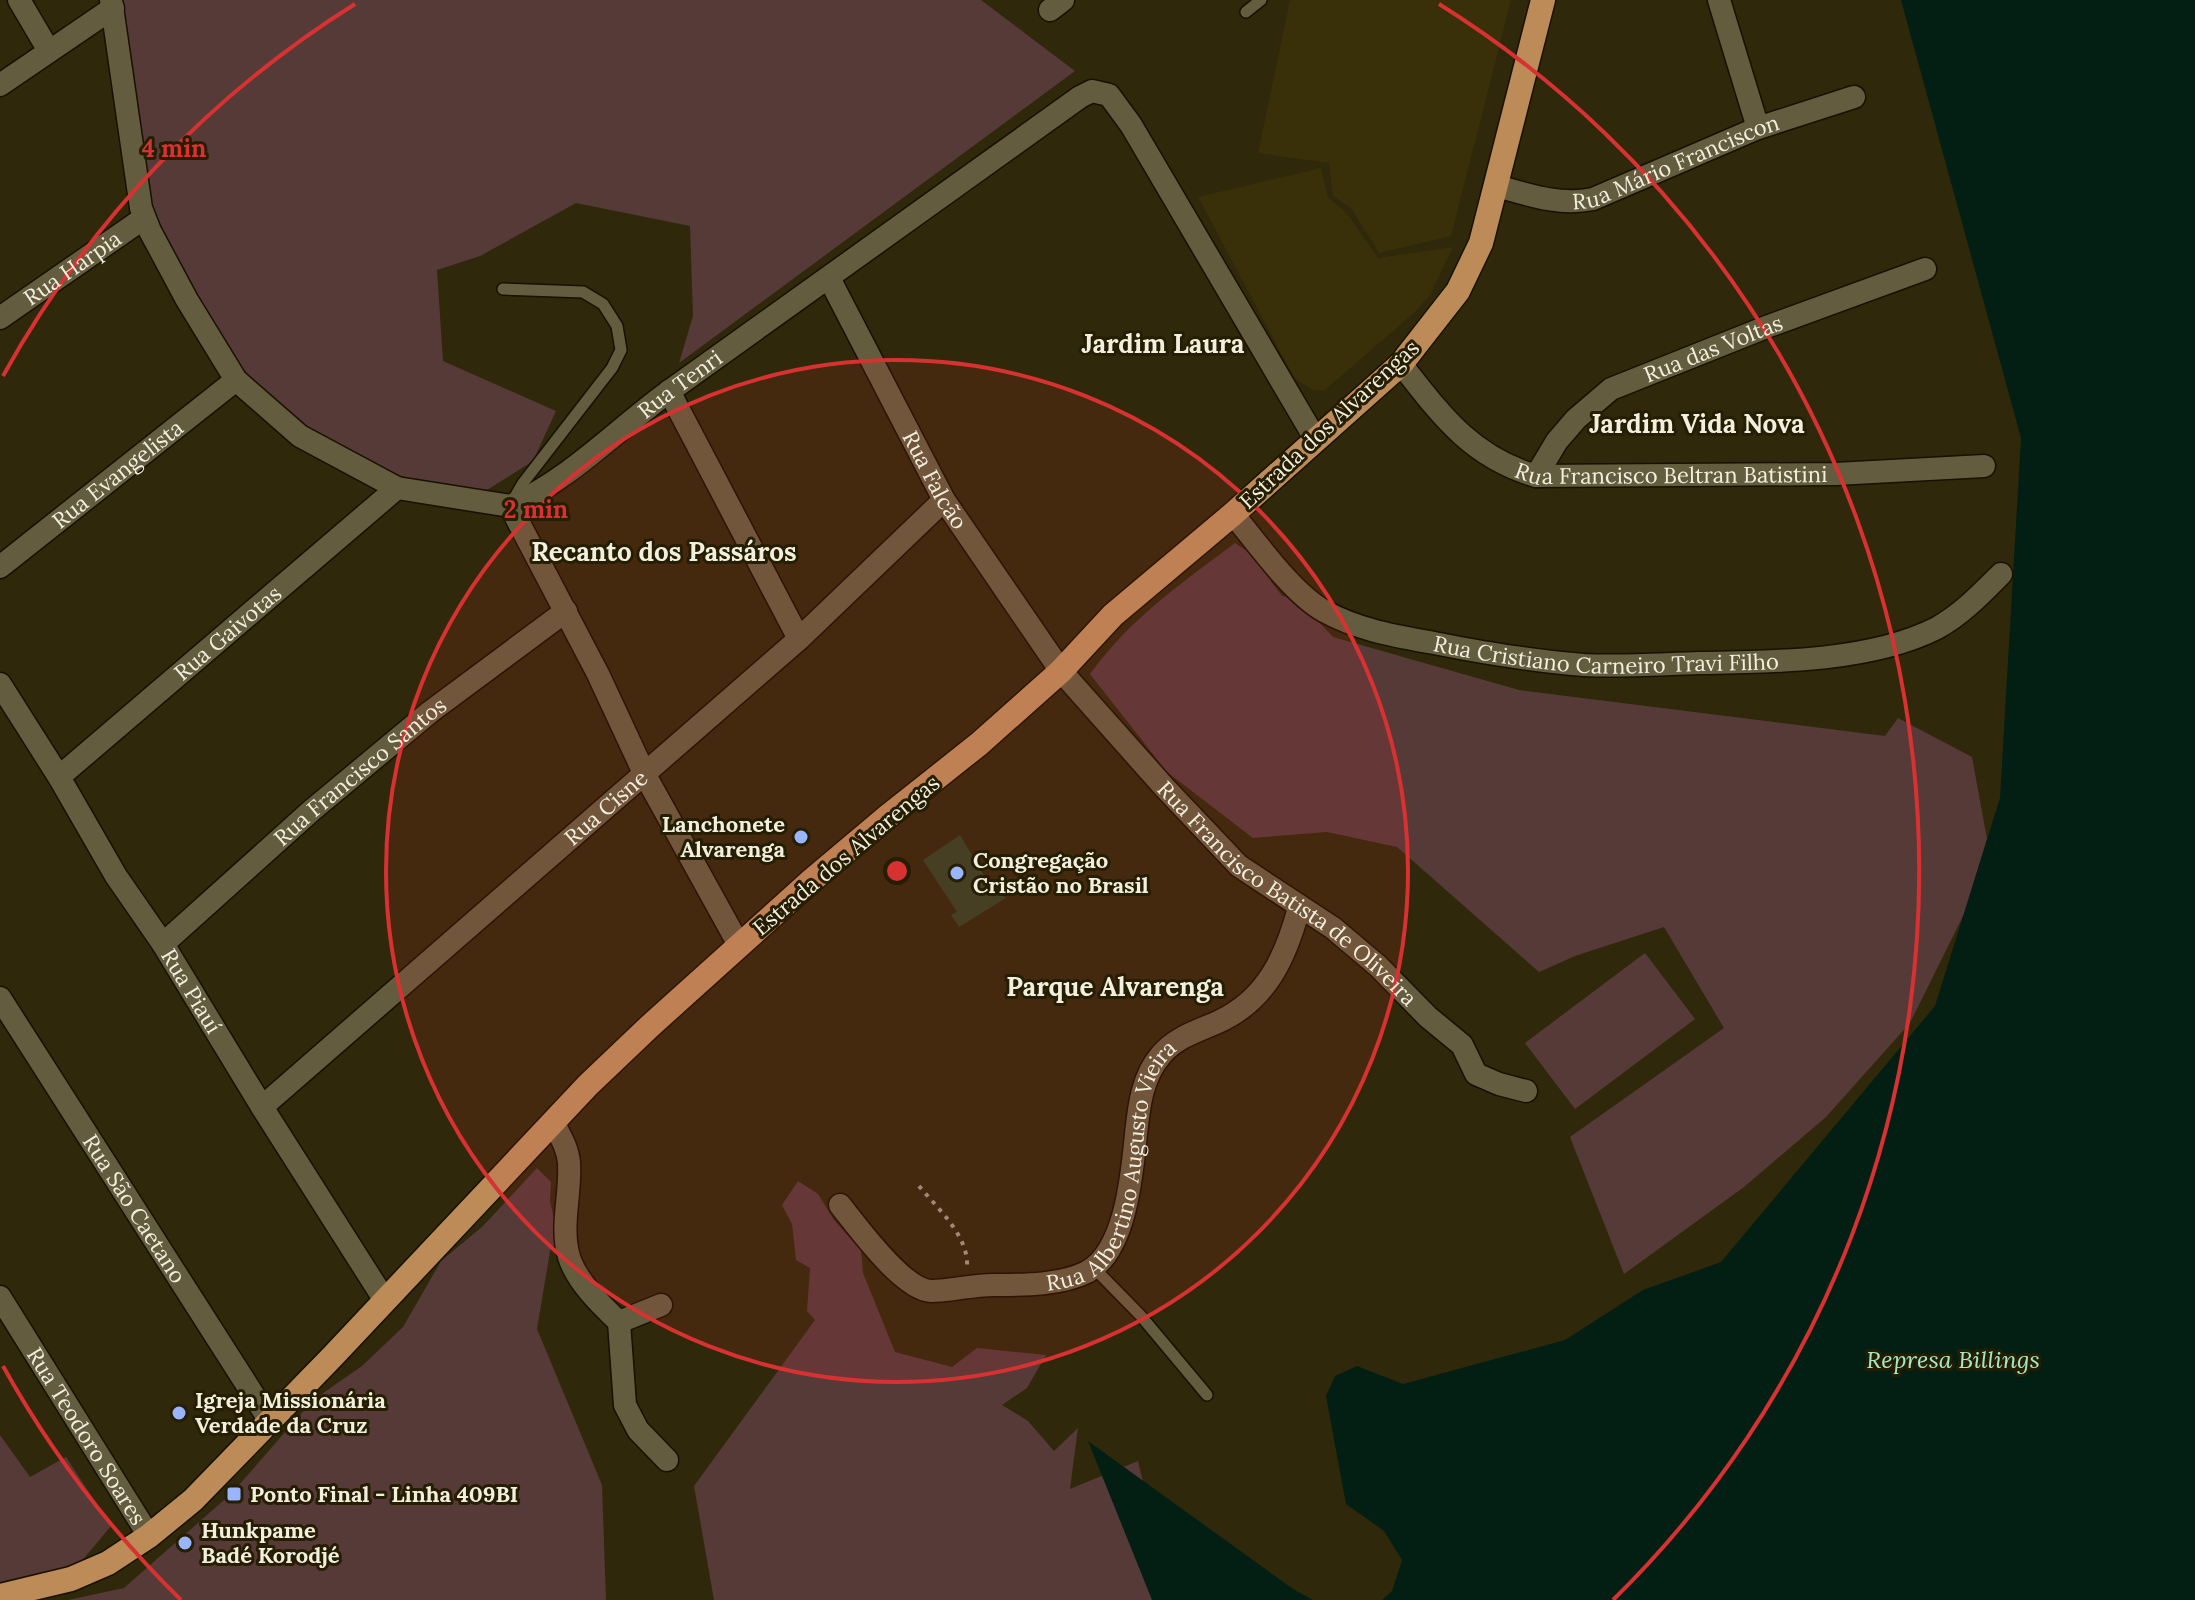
<svg xmlns="http://www.w3.org/2000/svg" width="2195" height="1600" viewBox="0 0 2195 1600" font-family="Lora,serif">
  <rect width="100%" height="100%" fill="#30280b"/>
  <path fill="#392f08" d="M1290,0H1511L1451,236L1379,253L1351,208L1333,196L1329,163L1258,153Z
    M1321,168L1328,197L1347,213L1378,258L1453,247L1430,295L1416,311L1324,391L1313,390L1295,379L1198,197Z"/>
  <path fill="#563a38" d="M119,0H981L1075,71L679,363L693,316L690,226L576,203L480,256L437,270L443,361L556,411L533,461L476,497L399,482L289,420L239,376L149,212Z
    M1235,543L1250,553L1282,596L1298,600L1333,637L1519,690L1885,736L1898,718L1972,757L1987,839L1964,914L1910,1023L1826,1117L1744,1187L1624,1274L1570,1137L1724,1028L1664,927L1575,956L1539,972L1397,847L1327,832L1253,838L1167,772L1090,674C1133,616 1178,586 1235,543Z
    M1645,953L1695,1019L1575,1109L1525,1043Z
    M537,1168L551,1182L550,1201L560,1246H551L537,1329L602,1485L606,1600H68L124,1588L232,1493L313,1400L362,1366L403,1327L441,1261L483,1226Z
    M798,1181L818,1194L834,1220L861,1250L863,1273L895,1352L952,1367L977,1348L1046,1355L1027,1388L1002,1405L1028,1421L1054,1451L1078,1428L1070,1489L1138,1461L1152,1519L1187,1600H714L694,1486L815,1320L807,1311L810,1268L796,1260L792,1224L782,1205Z
    M0,1435L30,1477L66,1457L111,1526L75,1569L0,1585Z"/>
  <path fill="#031f14" d="M1901,0H2195V1600H1382L1392,1591L1402,1560L1384,1531L1346,1504L1326,1396L1335,1376L1357,1366L1403,1384L1565,1340L1643,1290L1721,1262L1935,1006L2000,798L2021,438Z
    M1088,1441L1293,1589L1313,1600H1152Z"/>
  <path fill="#334123" d="M960,835L991,887H995L1006,898L959,927L951,915L957,912L923,860Z"/>
  <g fill="none" stroke-linecap="round" stroke-linejoin="round">
    <defs>
      <path id="lane" d="M1246,12L1261,0
        M503,289L583,292L603,304L617,326L621,350L612,368L523,483L512,502
        M1094,1268L1141,1316L1207,1395"/>
      <g id="street">
        <path d="M19,0L49,51"/>
        <path id="s1" d="M111,0L141,208L150,231L187,300L236,380L300,436L397,488L510,506C570,480 618,428 671,390C807,291 944,195 1080,97L1092,91L1109,95L1131,125L1316,440"/>
        <path d="M1719,0L1758,128"/>
        <path d="M1050,10L1063,0"/>
        <path d="M0,85L113,8"/>
        <path id="s2" d="M1497,186C1529,195 1560,206 1593,199L1758,128L1854,97"/>
        <path id="s3" d="M829,278L944,500L1061,671L1165,788L1239,866L1333,928L1378,966L1428,1017L1462,1045L1476,1074L1499,1084L1526,1091"/>
        <path id="s4" d="M0,318L144,218"/>
        <path id="s5" d="M1401,364C1441,415 1471,457 1536,476L1836,474L1984,466"/>
        <path d="M669,391L799,639"/>
        <path id="s6" d="M1536,476L1557,441L1576,419L1611,389L1769,326L1925,269"/>
        <path d="M510,506L598,674L645,775L739,945"/>
        <path id="s7" d="M1233,514C1257,543 1292,593 1324,611C1358,630 1396,636 1434,643C1484,653 1533,661 1584,665C1622,667 1661,664 1699,663C1772,662 1870,662 1937,628C1962,614 1981,594 2001,574"/>
        <path id="s8" d="M0,567L236,380"/>
        <path id="s9" d="M0,684L59,777L116,876L163,944L262,1107L384,1299"/>
        <path id="s10" d="M59,777L397,488"/>
        <path id="s11" d="M163,944L311,811L430,712L566,611"/>
        <path id="s12" d="M0,998L270,1421"/>
        <path id="s13" d="M262,1107L799,639L944,500"/>
        <path d="M553,1122C560,1136 568,1148 569,1163C571,1195 560,1226 569,1257C577,1282 601,1305 619,1322L661,1305"/>
        <path id="s14" d="M840,1205C857,1226 903,1290 931,1291C953,1291 975,1284 997,1285C1025,1285 1061,1285 1087,1272C1126,1251 1132,1174 1136,1134C1139,1106 1142,1077 1161,1055C1176,1037 1198,1031 1218,1022C1267,1000 1286,956 1299,908"/>
        <path id="s15" d="M0,1297L149,1536"/>
        <path d="M619,1322L625,1405L638,1430L667,1460"/>
      </g>
      <path id="primary" d="M0,1596L71,1579L108,1563L149,1536L193,1500L333,1356L588,1085L650,1026L811,881L887,817L979,744L1061,671L1113,615L1233,514L1401,364L1458,291L1481,243L1543,0"/>
    </defs>
    <use href="#lane" stroke="#181100" stroke-width="14"/>
    <use href="#street" stroke="#181100" stroke-width="25"/>
    <use href="#primary" stroke="#181100" stroke-width="27"/>
    <path stroke="#9b957f" stroke-width="4" stroke-dasharray="4 6" stroke-linecap="butt" d="M919,1186C938,1209 969,1236 967,1267"/>
    <use href="#lane" stroke="#645c3e" stroke-width="11"/>
    <use href="#street" stroke="#645c3e" stroke-width="22"/>
    <use href="#primary" stroke="#bc8b58" stroke-width="24"/>
  </g>
  <circle cx="897" cy="871" r="511" fill="#d73231" fill-opacity=".12"/>
  <g fill="none" stroke="#d73231" stroke-width="4">
    <circle cx="897" cy="871" r="511"/>
    <path d="M181 1600A1022 1022 0 0 1 3 1366M3 376A1022 1022 0 0 1 355 4M1439 4A1022 1022 0 0 1 1613 1600"/>
  </g>
  <g fill="#98b5fd" stroke="#261e02" stroke-width="3">
    <circle cx="801" cy="837" r="8"/>
    <circle cx="957" cy="873" r="8"/>
    <circle cx="179" cy="1413" r="8"/>
    <rect x="226" y="1486" width="16" height="16" rx="4"/>
    <circle cx="185" cy="1543" r="8"/>
  </g>
  <g text-anchor="middle" dominant-baseline="central" stroke-width="6" stroke-linejoin="round" paint-order="stroke">
    <g font-size="22" fill="#f3efde" stroke="#261e02">
      <text stroke="none"><textPath href="#s2" startOffset="188">Rua Mário Franciscon</textPath></text>
      <text stroke="none"><textPath href="#s4" startOffset="88">Rua Harpia</textPath></text>
      <text stroke="none"><textPath href="#s6" startOffset="226">Rua das Voltas</textPath></text>
      <text stroke="none"><textPath href="#s1" startOffset="926">Rua Tenri</textPath></text>
      <text transform="translate(1329 424) rotate(-43)">Estrada dos Alvarengas</text>
      <text stroke="none"><textPath href="#s5" startOffset="314">Rua Francisco Beltran Batistini</textPath></text>
      <text stroke="none"><textPath href="#s8" startOffset="150">Rua Evangelista</textPath></text>
      <text stroke="none"><textPath href="#s3" startOffset="228">Rua Falcão</textPath></text>
      <text stroke="none"><textPath href="#s10" startOffset="222">Rua Gaivotas</textPath></text>
      <text stroke="none"><textPath href="#s7" startOffset="422">Rua Cristiano Carneiro Travi Filho</textPath></text>
      <text stroke="none"><textPath href="#s11" startOffset="262">Rua Francisco Santos</textPath></text>
      <text stroke="none"><textPath href="#s13" startOffset="456">Rua Cisne</textPath></text>
      <text transform="translate(846 855) rotate(-40)">Estrada dos Alvarengas</text>
      <text stroke="none"><textPath href="#s3" startOffset="776">Rua Francisco Batista de Oliveira</textPath></text>
      <text stroke="none"><textPath href="#s9" startOffset="362">Rua Piauí</textPath></text>
      <text stroke="none"><textPath href="#s14" startOffset="390">Rua Albertino Augusto Vieira</textPath></text>
      <text stroke="none"><textPath href="#s12" startOffset="250">Rua São Caetano</textPath></text>
      <text stroke="none"><textPath href="#s15" startOffset="164">Rua Teodoro Soares</textPath></text>
    </g>
    <g font-size="22" font-weight="bold" fill="#f3efde" stroke="#261e02" text-anchor="start">
      <text x="785" y="824" text-anchor="end">Lanchonete<tspan x="785" dy="25">Alvarenga</tspan></text>
      <text x="973" y="860">Congregação<tspan x="973" dy="25">Cristão no Brasil</tspan></text>
      <text x="195" y="1400">Igreja Missionária<tspan x="195" dy="25">Verdade da Cruz</tspan></text>
      <text x="250" y="1494">Ponto Final - Linha 409BI</text>
      <text x="201" y="1530">Hunkpame<tspan x="201" dy="25">Badé Korodjé</tspan></text>
    </g>
    <g font-size="24" font-style="italic" fill="#a4e8c7" stroke="#261e02">
      <text x="1953" y="1359">Represa Billings</text>
    </g>
    <g font-size="26" font-weight="bold" fill="#f3efde" stroke="#261e02">
      <text x="1163" y="343">Jardim Laura</text>
      <text x="1697" y="423">Jardim Vida Nova</text>
      <text x="664" y="551">Recanto dos Passáros</text>
      <text x="1115" y="986">Parque Alvarenga</text>
    </g>
  </g>
  <circle cx="897" cy="871" r="12" fill="#d73231" stroke="#261e02" stroke-width="4"/>
  <g font-size="24" text-anchor="middle" font-weight="bold" fill="#d73231" stroke="#261e02" stroke-width="6" stroke-linejoin="round" paint-order="stroke">
    <text x="174" y="157">4 min</text>
    <text x="536" y="518">2 min</text>
  </g>
</svg>
